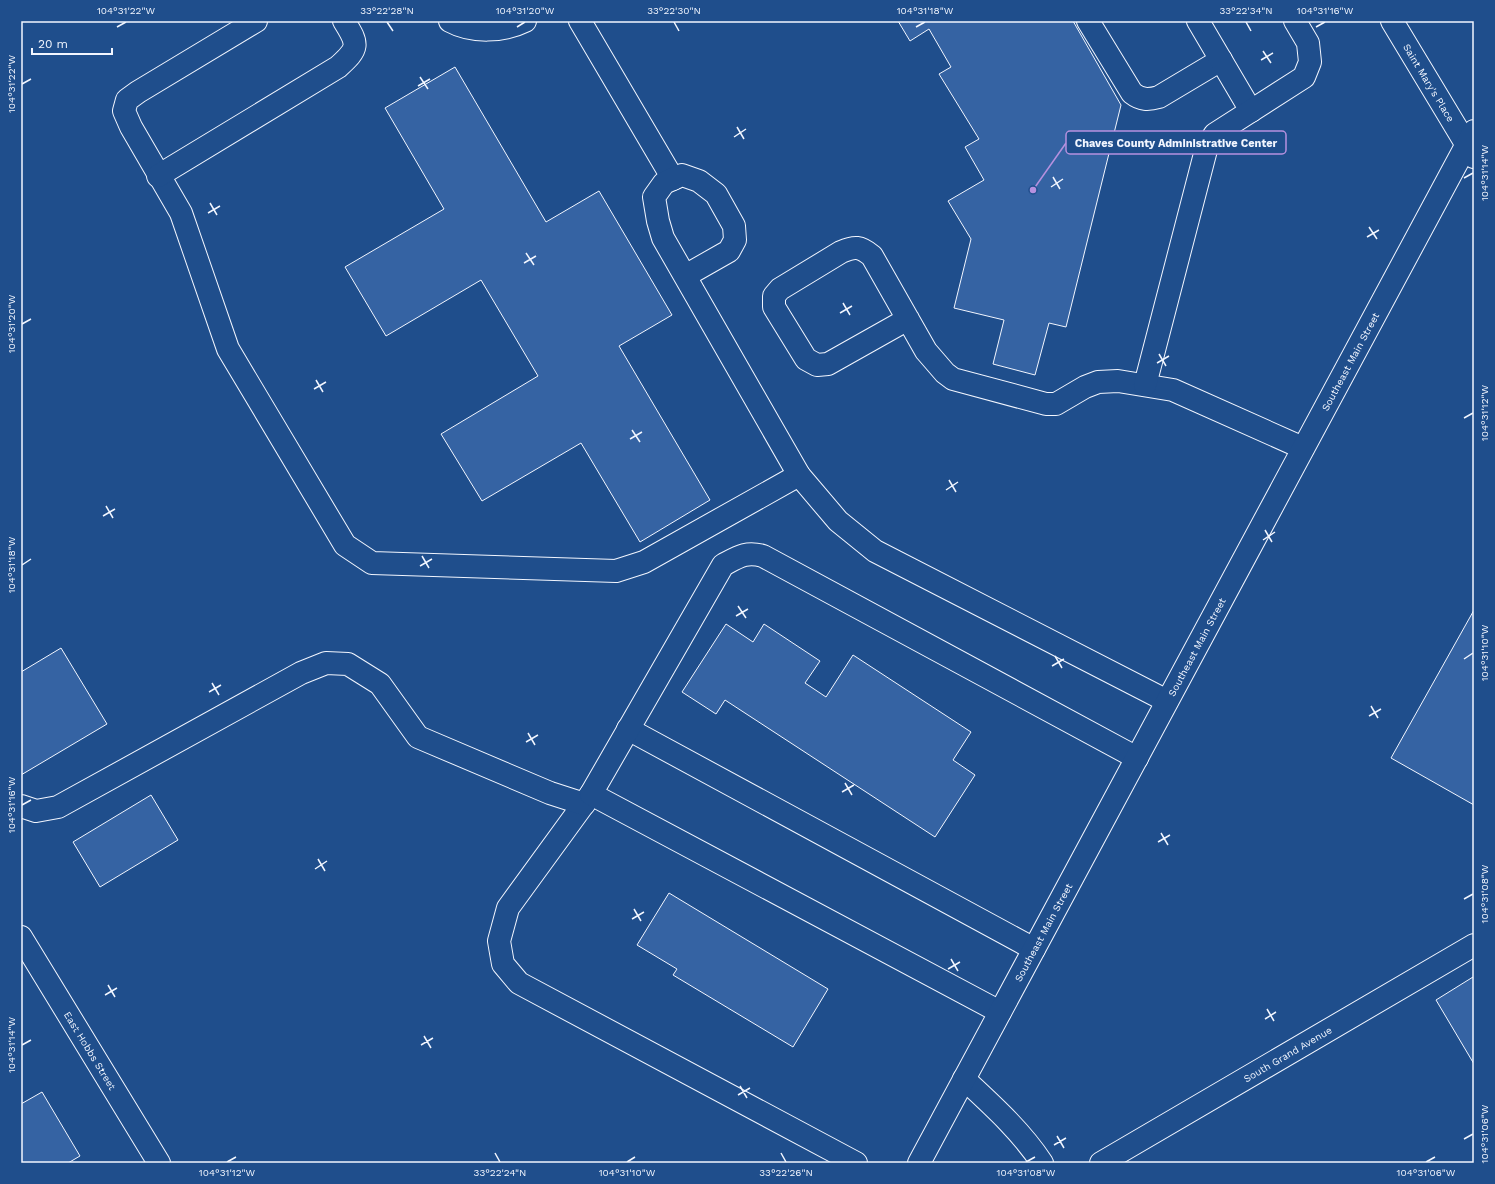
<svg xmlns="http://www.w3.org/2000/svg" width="1495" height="1184" viewBox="0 0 1495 1184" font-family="'Work Sans',sans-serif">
  <rect width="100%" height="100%" fill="#1f4e8c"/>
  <path fill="#3563a3" stroke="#f2f6ff" d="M898,21H1073L1121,105L1066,327L1049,323L1035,375L993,364L1004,320L954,308L971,239L948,201L984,180L965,147L979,139L939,74L951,67L929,29L910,41Z
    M455,67L546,222L599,191L672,315L619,346L710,500L640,542L581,443L482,501L441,434L538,376L481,280L386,336L345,267L444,209L385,108Z
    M1474,610V805L1391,758Z
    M726,624L753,642L764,624L820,661L805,683L826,697L853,655L971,732L953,760L975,775L935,837L725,700L716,714L682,692Z
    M61,648L107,724L21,775V672Z
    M151,795L178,840L100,887L73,842Z
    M669,893L828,989L793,1047L673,975L677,969L637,945Z
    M1473,977L1474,979V1064L1436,1000Z
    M42,1092L80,1156L68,1163H21V1104Z"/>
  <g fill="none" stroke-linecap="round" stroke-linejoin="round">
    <defs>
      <g id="minor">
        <path d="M256,21L138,92L127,100L124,111L131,127L181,213L228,349L345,545L372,563L616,571L644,562L799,475"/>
        <path d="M450,21C472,33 503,32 525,21"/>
        <path d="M580,21L673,179"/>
        <path d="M1088,21L1132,93C1141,100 1148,100 1159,97L1221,60"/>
        <path d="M1198,21L1251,111"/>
        <path id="s1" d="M1392,21L1474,157"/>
        <path d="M158,176L338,67C359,48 359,45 344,21"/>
        <path d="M685,276L729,251L735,240L734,226L716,194L699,181L682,175L664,183L654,197L658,221L663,238L799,475L838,521L875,551L1167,701"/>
        <path d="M908,319L828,364L817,365L806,359L774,307V296L780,289L841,252C855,246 860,246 872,256L926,351L945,373L953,379L1046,404H1056L1085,387L1098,382L1118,381L1173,390L1303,448"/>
        <path d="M1145,385L1207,146L1215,134L1304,77L1310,62L1308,43L1295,21"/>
        <path d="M628,729L1034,949"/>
        <path d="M591,794L508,908L499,941L503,964L519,983L856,1163"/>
        <path d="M21,806L36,811L58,807L301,673L326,663L348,664L380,684L418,737L550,793L584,804"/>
        <path d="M1000,1012L591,794L723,565C738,557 746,551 763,556L1137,758"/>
        <path d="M964,1079C992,1105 1021,1131 1042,1163"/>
        <path id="s2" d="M1101,1163L1474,945"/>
      </g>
      <g id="major">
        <path id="s3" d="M21,937L159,1163"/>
        <path id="s4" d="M919,1163L1474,131"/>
      </g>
    </defs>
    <use href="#minor" stroke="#f2f6ff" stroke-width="24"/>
    <use href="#major" stroke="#f2f6ff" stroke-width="24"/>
    <use href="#minor" stroke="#1f4e8c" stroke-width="22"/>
    <use href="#major" stroke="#1f4e8c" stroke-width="22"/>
  </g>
  <path fill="none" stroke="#f2f6ff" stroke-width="1.5" d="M387,22L393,31M674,22L679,31M1246,22L1251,31M117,27L126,22M517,27L525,22M916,27L925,22M1316,27L1325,22M1263,51L1271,63M1261,60L1273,53M420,77L428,89M22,84L31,79M418,86L430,79M737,127L744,139M734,137L746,129M1053,177L1060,189M1464,178L1473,173M1051,187L1063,179M210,203L217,215M208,213L220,206M1369,227L1377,239M1367,237L1379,230M526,253L534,265M524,263L536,256M843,303L850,315M840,313L852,306M22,324L31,319M1159,354L1166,366M1157,363L1169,356M316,380L323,392M314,389L326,382M1464,418L1473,413M632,430L640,442M630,439L642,432M949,480L956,492M946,490L958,482M106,506L113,518M103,516L115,509M1265,530L1272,542M1263,540L1275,532M422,556L429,568M22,565L31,559M420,566L432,559M738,606L746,618M736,616L748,609M1055,656L1062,668M1464,659L1473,653M1052,666L1064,659M212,683L219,695M209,692L221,685M1371,706L1378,718M1369,716L1381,709M528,733L535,745M526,742L538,735M845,783L852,795M842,792L854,785M22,805L31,800M1161,833L1168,845M1158,842L1170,835M318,859L325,871M315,869L327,861M1464,899L1473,894M634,909L641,921M632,919L644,912M951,959L958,971M948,969L960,962M108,985L115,997M105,995L117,988M1267,1009L1274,1021M1265,1019L1276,1012M424,1036L431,1048M22,1045L31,1040M421,1045L433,1038M740,1086L747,1098M738,1095L750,1088M1057,1136L1064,1148M1464,1139L1473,1134M1054,1145L1066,1138M495,1153L500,1162M781,1153L786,1162M227,1162L236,1157M627,1162L635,1157M1026,1162L1035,1157M1426,1162L1435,1157"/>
  <g text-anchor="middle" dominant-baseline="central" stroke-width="3" stroke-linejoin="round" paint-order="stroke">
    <g font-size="10" fill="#f2f6ff" stroke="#1f4e8c">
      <text stroke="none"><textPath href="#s1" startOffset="72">Saint Mary's Place</textPath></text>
      <text stroke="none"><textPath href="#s4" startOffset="910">Southeast Main Street</textPath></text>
      <text stroke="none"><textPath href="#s4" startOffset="586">Southeast Main Street</textPath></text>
      <text stroke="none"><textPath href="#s4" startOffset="262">Southeast Main Street</textPath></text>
      <text stroke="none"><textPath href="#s3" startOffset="133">East Hobbs Street</textPath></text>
      <text stroke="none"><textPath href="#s2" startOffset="216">South Grand Avenue</textPath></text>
    </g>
  </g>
  <path fill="none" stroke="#b691df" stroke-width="1.5" d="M1033 190L1066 143"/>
  <circle fill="#b691df" stroke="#1f4e8c" stroke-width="1.5" cx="1033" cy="190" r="4"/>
  <rect fill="#1f4e8c" stroke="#b691df" stroke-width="1.5" x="1066" y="131" width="220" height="23" rx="4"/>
  <g font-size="11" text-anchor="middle" font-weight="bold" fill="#f2f6ff">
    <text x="1176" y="147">Chaves County Administrative Center</text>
  </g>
  <rect width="1495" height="1184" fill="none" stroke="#1f4e8c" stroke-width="44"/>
  <path d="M32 48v6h80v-6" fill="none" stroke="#f2f6ff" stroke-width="2"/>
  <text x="38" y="48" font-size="12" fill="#f2f6ff" stroke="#1f4e8c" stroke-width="3" paint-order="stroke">20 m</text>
  <rect x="22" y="22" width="1451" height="1140" fill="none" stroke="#f2f6ff" stroke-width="1.5"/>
  <g font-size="10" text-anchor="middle" fill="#f2f6ff">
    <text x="126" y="14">104°31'22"W</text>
    <text x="387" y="14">33°22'28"N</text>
    <text x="525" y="14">104°31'20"W</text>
    <text x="674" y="14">33°22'30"N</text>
    <text x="925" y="14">104°31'18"W</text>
    <text x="1246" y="14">33°22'34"N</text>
    <text x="1325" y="14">104°31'16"W</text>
    <text transform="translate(11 84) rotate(-90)" y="4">104°31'22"W</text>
    <text transform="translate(1484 173) rotate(-90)" y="4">104°31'14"W</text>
    <text transform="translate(11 324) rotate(-90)" y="4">104°31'20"W</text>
    <text transform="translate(1484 413) rotate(-90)" y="4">104°31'12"W</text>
    <text transform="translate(11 565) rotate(-90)" y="4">104°31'18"W</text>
    <text transform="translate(1484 653) rotate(-90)" y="4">104°31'10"W</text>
    <text transform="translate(11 805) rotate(-90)" y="4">104°31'16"W</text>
    <text transform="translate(1484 894) rotate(-90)" y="4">104°31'08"W</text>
    <text transform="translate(11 1045) rotate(-90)" y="4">104°31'14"W</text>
    <text transform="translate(1484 1134) rotate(-90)" y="4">104°31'06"W</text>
    <text x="227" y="1176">104°31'12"W</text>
    <text x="500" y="1176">33°22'24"N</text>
    <text x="627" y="1176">104°31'10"W</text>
    <text x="786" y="1176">33°22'26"N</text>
    <text x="1026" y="1176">104°31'08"W</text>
    <text x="1426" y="1176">104°31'06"W</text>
  </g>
</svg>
